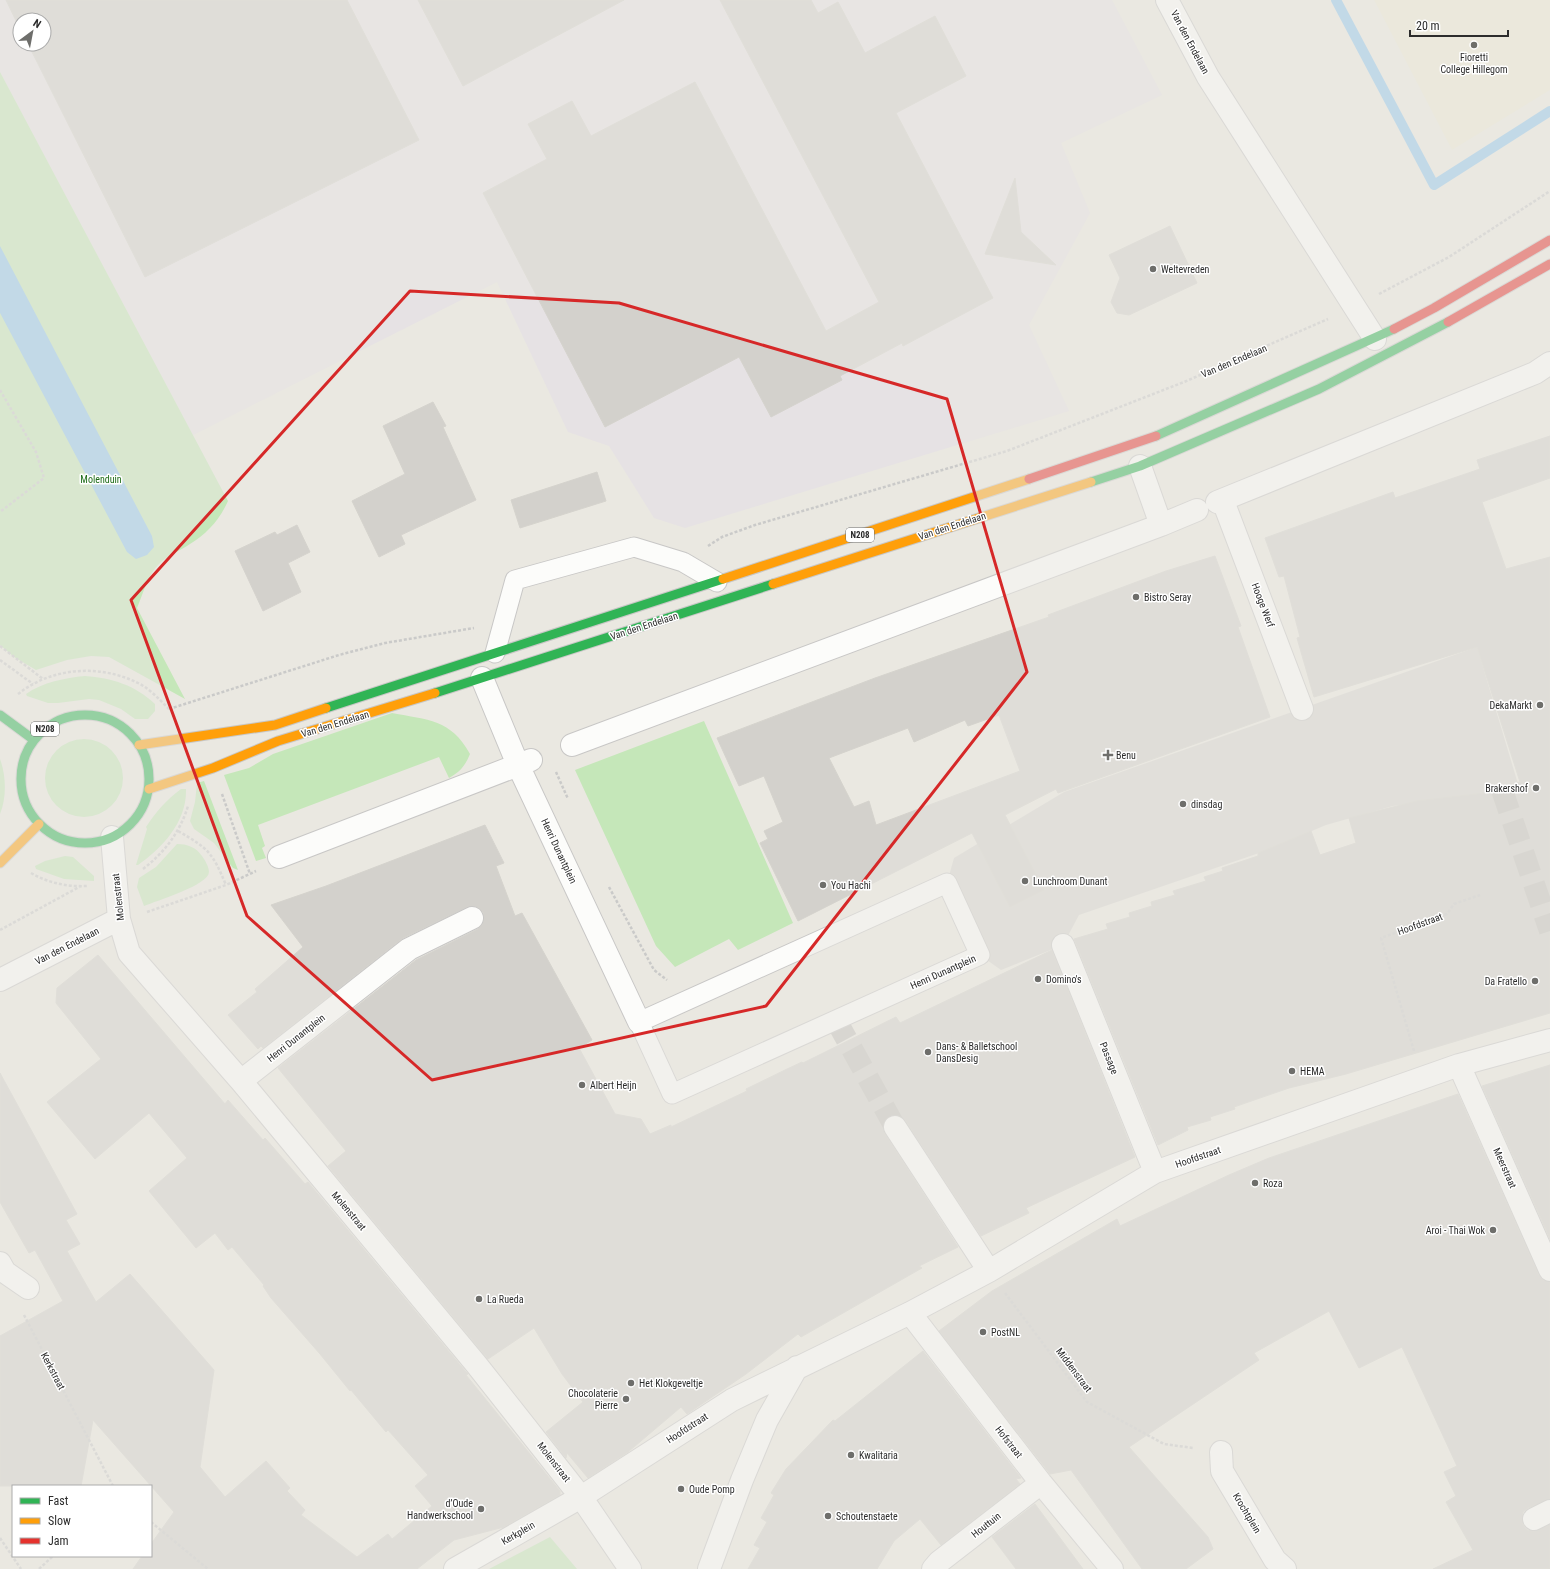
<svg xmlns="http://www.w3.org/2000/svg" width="1550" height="1569" viewBox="0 0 1550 1569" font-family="'Roboto Condensed',sans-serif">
  <rect width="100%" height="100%" fill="#eae8e1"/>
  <path fill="#e6e2e4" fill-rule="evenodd" d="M0,0H1112L1162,95L1061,143L1090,213L1029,325L1069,411L685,528L654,518L609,446L568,432L497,282L193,435L0,72ZM20,20H44V44H20Z"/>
  <path fill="#ede9d6" d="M1374,0H1550V90L1452,150Z"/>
  <path fill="#c5e7b9" d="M0,72L228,501C220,519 207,534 190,544C180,551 168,555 159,564C148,574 143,594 137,608L185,699L109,657L91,656L67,660L36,670L14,657L0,645Z
    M85,676C112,678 135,685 155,704V711L148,719H135L121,709L99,700L89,699L58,703H48L27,696L26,694C43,682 65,678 85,676Z
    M392,713C428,720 451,719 470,754C465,766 460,772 449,778L439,757L258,825L265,846L262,848L266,858L256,861L224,775L249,768L273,754Z
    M704,721L793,923L738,950L729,939L675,967L656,946L575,770Z
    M45 778a39 39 0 1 1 78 0a39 39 0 1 1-78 0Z
    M0,759C6,775 7,797 0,814Z
    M204,781L238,870L233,868L214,843L194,829L190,821L195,802L197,783Z
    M181,789H186C187,822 162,848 138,865H136L147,829L146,827C156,812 166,800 181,789Z
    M177,844C187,844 196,847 202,856C205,860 209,867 209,872C209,885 156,901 144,906L137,887L139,878L156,867Z
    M65,856L73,857L94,876V881L64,879L36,869L35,866L45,861Z
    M550,1537L577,1569H489Z"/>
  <path fill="#d8d6d0" d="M1477,647L1518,784L1491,793L1393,806L1326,825L1259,853L1079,915L1063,945L1001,970L980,955L947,883L954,858L1064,792Z"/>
  <path fill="#93c8ed" d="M0,246L152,536L154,547L147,555L136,559L127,552L0,313Z"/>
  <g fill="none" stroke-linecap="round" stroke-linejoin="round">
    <path stroke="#93c8ed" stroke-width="10" d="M1336,0L1434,185L1550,111"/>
  </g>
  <path fill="#d3d1cc" stroke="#d5d3cd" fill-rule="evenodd" d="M6,0H347L419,140L145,277L28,44H44V20H20V29Z
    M418,0H624L463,86Z
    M720,0H811L818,13L838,2L865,53L935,16L966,76L896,113L993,298L903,346L902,343L840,376L842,380L771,417L739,357L605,427L483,193L547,159L528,124L572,101L591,136L695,82L826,331L879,302Z
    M1015,178L1021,232L1056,265L985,254Z
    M1170,226L1197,283L1129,315L1117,313L1111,302L1120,278L1109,255Z
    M433,402L446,426L443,427L476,500L401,535L405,544L379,557L352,501L405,474L383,426Z
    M1550,436V478L1482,502L1506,569L1550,557V1013L1346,1074L1289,1088L1234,1107L1235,1109L1210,1117L1211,1120L1187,1127L1188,1130L1158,1145L1074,939L1108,929L1106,924L1130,917L1129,913L1152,906L1151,902L1175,895L1173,891L1206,881L1204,877L1223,871L1222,868L1258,856V853L1311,831L1320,855L1356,843L1349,818L1417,801L1486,793L1520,782L1477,647L1314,697L1297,638L1300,637L1284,576L1279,577L1265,538L1393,492L1395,498L1480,469L1477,460Z
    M597,472L606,501L520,528L511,500Z
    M297,525L310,552L288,563L301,592L263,611L235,551L275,532L277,535Z
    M1215,556L1241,626L1238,627L1270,717L1058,793L1056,789L1005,815L1044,890L1010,907L972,833L798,921L760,843L768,839L764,831L783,822L764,776L739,786L717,738L875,678L1049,617L1048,615L1166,571ZM999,715L1020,771L876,825L869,801L854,807L829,758L908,728L914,742L965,720L968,726Z
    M485,825L504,863L496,866L515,916L522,913L592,1040L579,1048L615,1114L641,1119L650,1134L671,1125V1127L747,1091L746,1089L785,1070L802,1062L803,1063L896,1017L900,1023L1052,950L1135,1157L1026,1208L1029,1213L981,1236L905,1120L900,1116L894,1115L889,1116L884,1122L883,1128L885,1134L958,1247L919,1266L922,1268L801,1337L798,1334L746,1374L687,1414L681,1407L628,1452L588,1478L567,1453L566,1458L546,1432L583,1402L562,1374L534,1328L488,1359L328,1166L346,1151L278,1068L416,960L478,929L482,925L484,919L483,912L479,908L473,906L467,907L403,938L263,1048L261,1046L258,1049L228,1015L257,992L255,989L303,947L271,905L326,886Z
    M98,955L225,1104L228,1100L263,1140L265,1138L305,1184L308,1182L466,1372L468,1374L466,1375L560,1491V1495L504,1527L454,1540L417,1569H133L142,1556H151V1544L174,1512L93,1420L81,1486H0V1336L63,1301L35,1250L29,1253L0,1202V1073L77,1214L66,1220L80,1244L67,1251L96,1302L130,1274L214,1370L200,1467L225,1497L266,1461L290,1488L287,1491L305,1510L301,1515L357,1557L388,1534L392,1539L432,1506L415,1486L428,1475L388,1430L386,1432L351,1390L350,1391L320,1354L271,1298L263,1286L264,1285L232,1247L228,1250L215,1233L196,1248L149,1191L187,1158L149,1113L95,1159L47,1102L101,1059L56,1003L57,988Z
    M1550,1065V1239L1482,1086Z
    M1458,1094L1539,1275L1543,1280L1550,1282V1499L1528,1508L1523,1512L1522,1519L1523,1525L1527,1530L1533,1531L1550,1525V1569H1433L1473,1550L1446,1502L1456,1496L1444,1472L1457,1466L1402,1347L1359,1368L1329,1311L1254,1353L1259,1360L1129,1447L1208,1537L1213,1549L1186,1569H1142L1071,1470L1050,1474L939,1331L992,1291L1117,1219L1120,1226L1229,1175L1269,1158Z
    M923,1351L1021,1478L1016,1479L1020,1484L941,1545L920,1519L894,1541L877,1569H748L760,1548L754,1545L767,1522L761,1518L774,1495L771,1493L786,1469L833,1420L835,1421Z
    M1035,1504L1083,1569H1016L992,1537Z"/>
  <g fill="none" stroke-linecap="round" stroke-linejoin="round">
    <path stroke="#c4c2bd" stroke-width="22" stroke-dasharray="22 11" stroke-linecap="butt" d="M1502,790L1550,931
      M836,1020L895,1127"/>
    <defs>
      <path id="lane" d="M495,653L515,580L634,547L683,562L717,582
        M947,883L980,955L672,1094L639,1022Z"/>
      <path id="street" d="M1167,0L1208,77L1375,339
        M1140,466L1161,525
        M1223,501L1302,709
        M1217,502L1535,373L1550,363
        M482,678L518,765L639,1022
        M572,745L1161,525L1197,510
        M112,837L119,919L129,953L241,1081L476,1364L581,1497L630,1569
        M279,857L531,760
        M1063,945L1155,1172
        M0,980L119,919
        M1459,1065L1550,1270
        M241,1081L409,949L472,918
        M895,1127L989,1271
        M0,1263L5,1272L28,1288
        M910,1313L1041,1483L1112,1569
        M1221,1452L1222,1471L1275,1560L1285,1569
        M1534,1519L1550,1511
        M455,1569L581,1497L732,1400L910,1313L989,1271L1155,1172L1459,1065L1550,1040
        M709,1569L742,1480L767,1420L797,1367
        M933,1569L939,1562L1041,1483"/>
      <path id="fast" d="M1156,436L1394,329
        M1091,482L1140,466L1319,389L1448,322
        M435,693L773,584
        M326,708L723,579
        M21 779a64 64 0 1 1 128 0a64 64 0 1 1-128 0Z
        M0,715L34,740"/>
      <path id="slow" d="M723,579L1029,479
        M773,584L1091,482
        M139,745L275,725L326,708
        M149,789L213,768L278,741L435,693
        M0,863L39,824"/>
      <path id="jam" d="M1448,322L1550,264
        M1394,329L1434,308L1550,240
        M1029,479L1156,436"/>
    </defs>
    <use href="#lane" stroke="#c8c7c6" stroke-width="21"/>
    <use href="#street" stroke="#c8c7c6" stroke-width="24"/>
    <use href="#fast" stroke="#c8c7c6" stroke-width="11"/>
    <use href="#slow" stroke="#c8c7c6" stroke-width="11"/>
    <use href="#jam" stroke="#c8c7c6" stroke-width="11"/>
    <path stroke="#cacac9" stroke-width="2.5" stroke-dasharray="3 2" stroke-linecap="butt" d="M1379,294L1449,257L1550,191
      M0,390L36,452L44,478L0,512
      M708,546L722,537L755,525L1007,451L1184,382L1328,319
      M0,646L43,679
      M0,660L33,684
      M18,694C52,667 100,664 138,683C150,689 159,699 169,709
      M169,709L339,655L385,643L474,628
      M556,772L568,799
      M222,794L250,874
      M178,831C209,849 212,852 226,885
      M143,869C165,852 180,832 188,806
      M31,873C48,883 68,887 87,886
      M609,887L654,970L667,980
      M147,912L226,885L256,871
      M0,930L81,886
      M1414,1051L1381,938L1447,914L1454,904L1480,895
      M1005,1293L1087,1402L1164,1444L1193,1448
      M24,1315L113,1486
      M151,1522L208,1569
      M0,1538L21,1569
      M39,1569L53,1556"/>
    <use href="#lane" stroke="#fcfcfa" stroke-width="19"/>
    <use href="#street" stroke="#fcfcfa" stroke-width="22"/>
    <use href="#fast" stroke="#30b455" stroke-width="9"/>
    <use href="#slow" stroke="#ff9f0a" stroke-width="9"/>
    <use href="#jam" stroke="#e5322d" stroke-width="9"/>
  </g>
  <path d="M0 0H1550V1569H0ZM410,291L619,303L947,399L1027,672L766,1006L432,1080L247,916L131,600Z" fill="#eae8e1" fill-opacity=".55" fill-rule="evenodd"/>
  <path fill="none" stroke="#d62828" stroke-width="3" stroke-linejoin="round" d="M410,291L619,303L947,399L1027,672L766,1006L432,1080L247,916L131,600Z"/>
  <g fill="#6e6e6b" stroke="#fff" stroke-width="1.5">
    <circle cx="1474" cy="45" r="4"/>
    <circle cx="1153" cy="269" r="4"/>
    <circle cx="1136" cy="597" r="4"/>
    <circle cx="1540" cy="705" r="4"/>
    <path d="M1106 749h4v4h4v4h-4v4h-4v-4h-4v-4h4z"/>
    <circle cx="1536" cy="788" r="4"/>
    <circle cx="1183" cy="804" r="4"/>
    <circle cx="1025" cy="881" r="4"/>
    <circle cx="823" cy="885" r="4"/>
    <circle cx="1038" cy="979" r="4"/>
    <circle cx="1535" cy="981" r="4"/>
    <circle cx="928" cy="1052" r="4"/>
    <circle cx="1292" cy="1071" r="4"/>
    <circle cx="582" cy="1085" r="4"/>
    <circle cx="1255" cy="1183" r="4"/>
    <circle cx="1493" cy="1230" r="4"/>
    <circle cx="479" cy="1299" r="4"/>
    <circle cx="983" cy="1332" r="4"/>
    <circle cx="631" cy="1383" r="4"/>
    <circle cx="626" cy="1399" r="4"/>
    <circle cx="851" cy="1455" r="4"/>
    <circle cx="681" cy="1489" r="4"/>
    <circle cx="481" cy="1509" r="4"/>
    <circle cx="828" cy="1516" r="4"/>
  </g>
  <g text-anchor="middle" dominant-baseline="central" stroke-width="3" stroke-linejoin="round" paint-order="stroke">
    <g fill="#fff" stroke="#6b6b6b" stroke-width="1">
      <rect x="846" y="528" width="28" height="14" rx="3"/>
      <rect x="31" y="722" width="28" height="14" rx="3"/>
    </g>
    <g font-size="9" font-weight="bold" fill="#2c2c2c">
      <text x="860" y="535">N208</text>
      <text x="45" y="729">N208</text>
    </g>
    <g font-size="10" fill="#2c2c2c" stroke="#fff">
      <text transform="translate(1190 42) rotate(62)">Van den Endelaan</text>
      <text transform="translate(1234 361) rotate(-23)">Van den Endelaan</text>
      <text transform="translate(952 526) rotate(-18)">Van den Endelaan</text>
      <text transform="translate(1263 605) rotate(69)">Hooge Werf</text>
      <text transform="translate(644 626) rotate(-18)">Van den Endelaan</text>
      <text transform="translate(335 724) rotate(-17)">Van den Endelaan</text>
      <text transform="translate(559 851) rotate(65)">Henri Dunantplein</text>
      <text transform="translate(118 897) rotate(-96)">Molenstraat</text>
      <text transform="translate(1420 924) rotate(-20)">Hoofdstraat</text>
      <text transform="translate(67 946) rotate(-27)">Van den Endelaan</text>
      <text transform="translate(943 972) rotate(-24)">Henri Dunantplein</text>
      <text transform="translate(296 1038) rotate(-38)">Henri Dunantplein</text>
      <text transform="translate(1109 1058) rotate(68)">Passage</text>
      <text transform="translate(1198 1157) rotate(-19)">Hoofdstraat</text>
      <text transform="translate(1505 1168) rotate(66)">Meerstraat</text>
      <text transform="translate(349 1211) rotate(50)">Molenstraat</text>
      <text transform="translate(1074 1370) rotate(53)">Middenstraat</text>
      <text transform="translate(53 1371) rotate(62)">Kerkstraat</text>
      <text transform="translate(687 1428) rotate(-33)">Hoofdstraat</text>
      <text transform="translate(1009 1442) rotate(52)">Hofstraat</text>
      <text transform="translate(554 1462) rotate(52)">Molenstraat</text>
      <text transform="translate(1247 1513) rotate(59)">Krochtplein</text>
      <text transform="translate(986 1525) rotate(-38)">Houttuin</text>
      <text transform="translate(518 1533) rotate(-30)">Kerkplein</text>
    </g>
    <g font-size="10" fill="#2c2c2c" stroke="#fff" text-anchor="start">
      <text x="1474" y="57" text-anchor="middle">Fioretti<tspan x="1474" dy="12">College Hillegom</tspan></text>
      <text x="1161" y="269">Weltevreden</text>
      <text x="1144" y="597">Bistro Seray</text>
      <text x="1532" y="705" text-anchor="end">DekaMarkt</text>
      <text x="1116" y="755">Benu</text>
      <text x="1528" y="788" text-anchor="end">Brakershof</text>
      <text x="1191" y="804">dinsdag</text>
      <text x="1033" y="881">Lunchroom Dunant</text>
      <text x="831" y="885">You Hachi</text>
      <text x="1046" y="979">Domino's</text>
      <text x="1527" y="981" text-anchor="end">Da Fratello</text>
      <text x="936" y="1046">Dans- &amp; Balletschool<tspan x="936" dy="12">DansDesig</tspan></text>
      <text x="1300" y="1071">HEMA</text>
      <text x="590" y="1085">Albert Heijn</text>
      <text x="1263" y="1183">Roza</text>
      <text x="1485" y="1230" text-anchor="end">Aroi - Thai Wok</text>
      <text x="487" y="1299">La Rueda</text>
      <text x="991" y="1332">PostNL</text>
      <text x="639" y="1383">Het Klokgeveltje</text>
      <text x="618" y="1393" text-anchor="end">Chocolaterie<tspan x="618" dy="12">Pierre</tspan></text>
      <text x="859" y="1455">Kwalitaria</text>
      <text x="689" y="1489">Oude Pomp</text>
      <text x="473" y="1503" text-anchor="end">d’Oude<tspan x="473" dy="12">Handwerkschool</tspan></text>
      <text x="836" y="1516">Schoutenstaete</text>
    </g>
    <g font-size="10" fill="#1d6c18" stroke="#fff">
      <text x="101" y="479">Molenduin</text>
    </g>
  </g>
  <rect x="12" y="1485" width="140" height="72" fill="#ffffff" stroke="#ababab"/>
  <rect x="20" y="1498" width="20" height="6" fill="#30b455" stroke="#ababab"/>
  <text x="48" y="1505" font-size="12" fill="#2c2c2c">Fast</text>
  <rect x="20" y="1518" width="20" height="6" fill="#ff9f0a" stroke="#ababab"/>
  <text x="48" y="1525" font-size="12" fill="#2c2c2c">Slow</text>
  <rect x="20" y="1538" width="20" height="6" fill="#e5322d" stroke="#ababab"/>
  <text x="48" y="1545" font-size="12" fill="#2c2c2c">Jam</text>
  <g transform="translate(32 32) rotate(32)"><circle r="19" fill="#ffffff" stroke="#ababab"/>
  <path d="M0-3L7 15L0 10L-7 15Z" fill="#6e6e6b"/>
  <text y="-6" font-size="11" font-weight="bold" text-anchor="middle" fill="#2c2c2c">N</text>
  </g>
  <path d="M1410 30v6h98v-6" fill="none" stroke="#2c2c2c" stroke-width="2"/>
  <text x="1416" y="30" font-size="12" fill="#2c2c2c" stroke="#ffffff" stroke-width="3" paint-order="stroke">20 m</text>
</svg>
